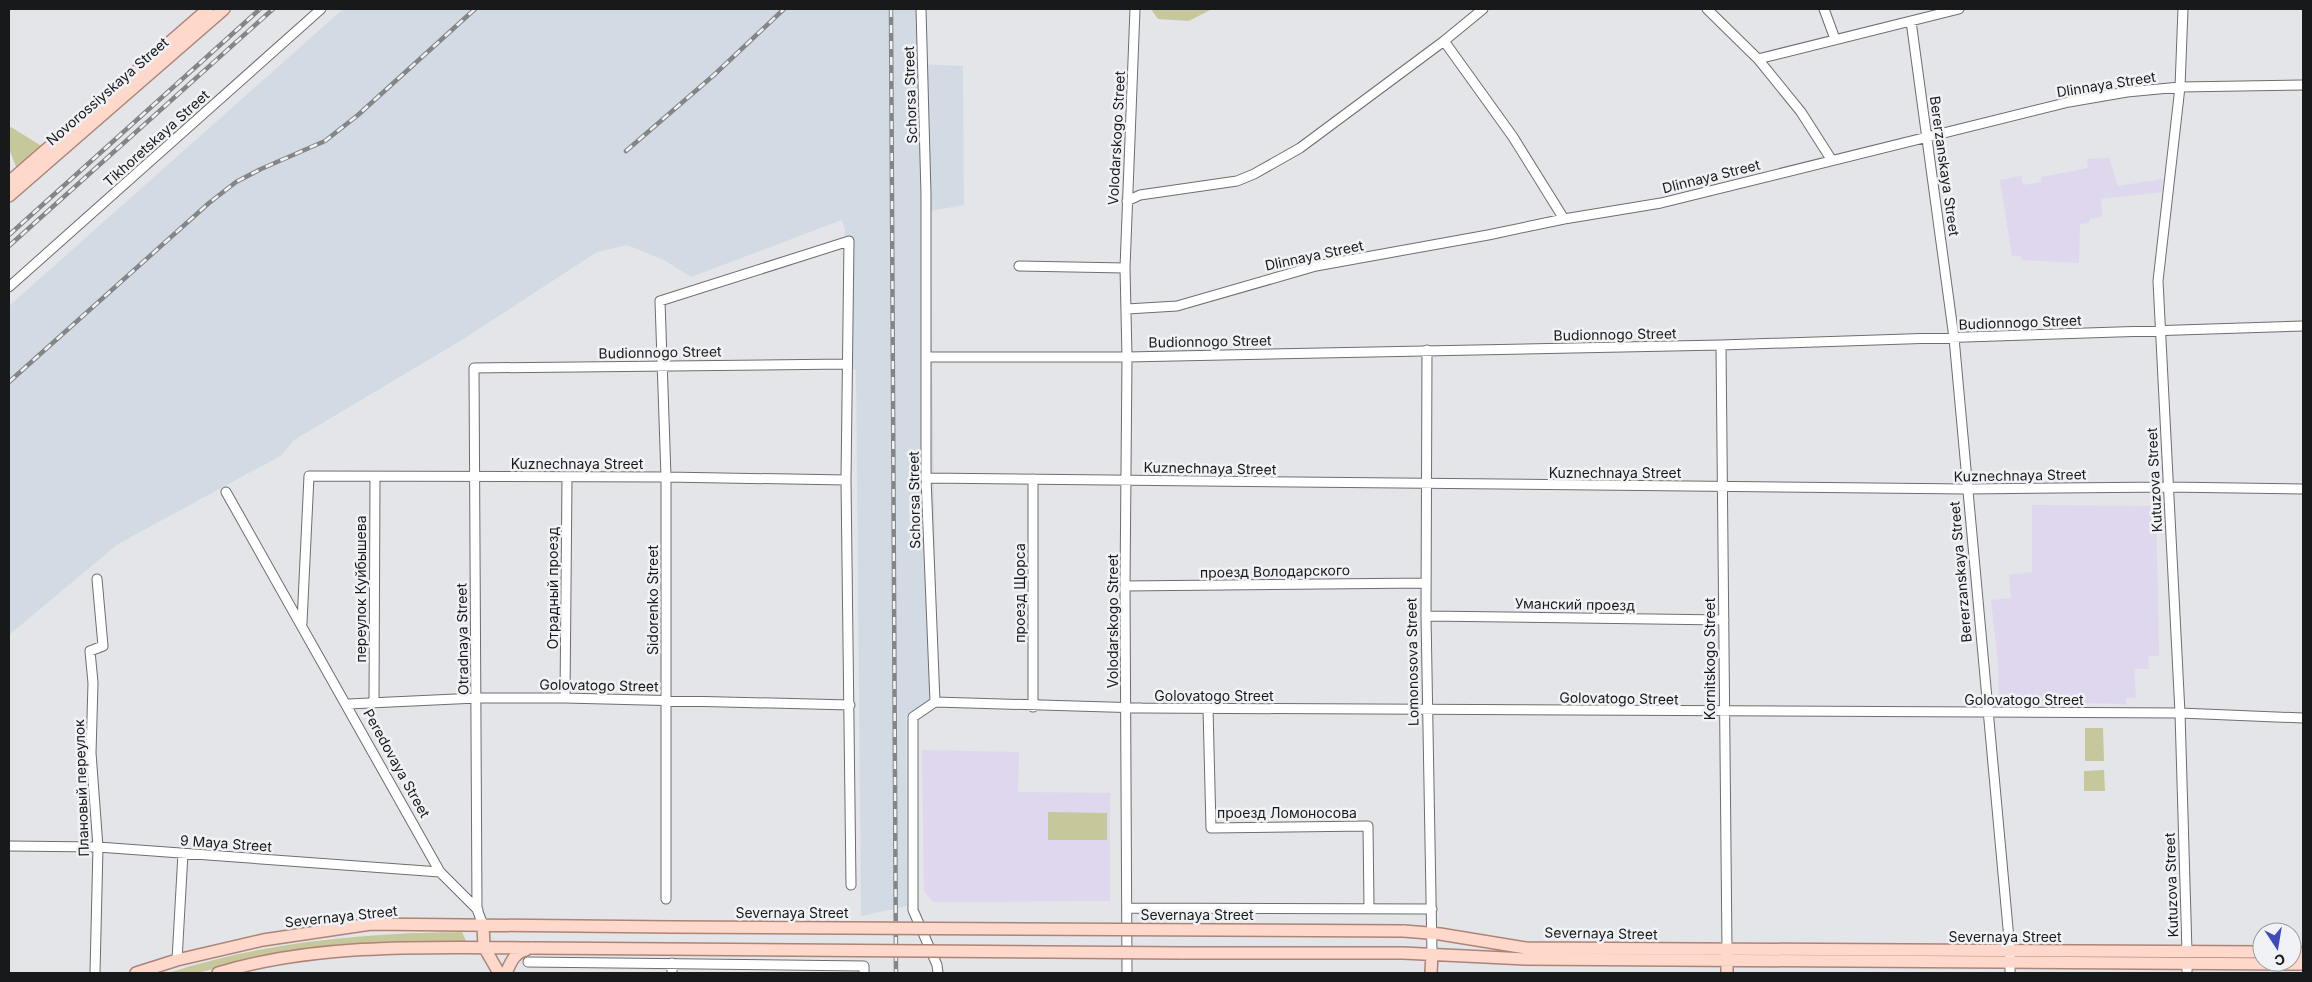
<svg xmlns="http://www.w3.org/2000/svg" width="2312" height="982" viewBox="0 0 2312 982" font-family="Inter,sans-serif">
  <rect width="100%" height="100%" fill="#e3e5e8"/>
  <path fill="#d2dbe3" d="M343,9H917L919,64L963,66L964,205L930,211L937,700L906,716L907,906L861,916L856,370L843,367L845,230L842,220L691,277L664,260L627,245L597,252L465,338L294,440L282,455L118,544L9,635V306Z"/>
  <path fill="#ded7ed" d="M2109,158L2118,186L2163,179L2162,192L2101,199L2102,217L2090,219L2089,223L2080,224L2079,263L2022,260L2021,256H2012L2000,180L2021,176L2023,185L2041,182V177L2088,168L2087,159Z
    M2032,505L2156,506L2159,656H2148L2149,669H2134L2136,698H2126V704L2051,702L1999,704L1998,663L1991,600L2011,598L2009,575L2032,572Z
    M922,750L1019,752L1018,792L1110,793V901L933,902L924,891Z"/>
  <path fill="#c6c89b" d="M1151,9H1212L1189,21L1158,19Z
    M11,127L43,147L17,169L9,149V129Z
    M2085,728H2103L2104,761H2085Z
    M2104,770L2105,791H2084V771Z
    M1048,812L1107,813V840H1048Z
    M462,932L466,941L394,942L344,945L245,961L197,973H168C264,942 362,933 462,932Z"/>
  <g fill="none" stroke-linecap="round" stroke-linejoin="round">
    <defs>
      <path id="minor" d="M921,9L926,195V478L935,702
        M1707,9L1758,59L1801,112L1831,159
        M1824,9L1835,39
        M2183,9L2180,87L2158,281L2180,713L2187,952
        M1911,21L1954,338L2010,950V973
        M1444,41L1513,137L1564,219
        M1758,59L1959,9
        M1127,201L1140,195L1237,181L1254,174L1300,148L1444,41L1483,9
        M1019,266L1125,268
        M9,287L321,9
        M1127,309L1177,306L1316,266L1488,235L1564,219L1661,203L2069,102L2127,92L2180,87L2303,85
        M1721,345L1727,950
        M1427,350L1426,616L1432,954
        M927,357H1127L1721,345L2303,326
        M926,478L1967,489L2168,487L2303,489
        M226,492L440,872L478,910
        M1125,586L1425,583
        M1426,616L1724,620
        M302,623L309,476L666,477L846,480
        M565,698L567,478
        M374,701L375,477
        M935,702L1142,708L2180,713L2303,718
        M935,702L913,717V910L937,965L938,973
        M348,704L477,698H565L850,705
        M1033,707V479
        M1208,708L1211,828L1368,826L1369,908
        M9,846L98,847L440,872
        M666,899V477L660,301L849,241L846,480L851,885
        M1127,908L1432,909
        M483,925L477,909L474,368L847,364
        M177,960L183,853
        M528,962L864,966V973
        M2187,963V973
        M95,973L98,847L91,753L93,683L90,651L103,646L97,579
        M672,973V963
        M1127,973L1125,586L1127,357L1125,268L1135,9"/>
      <path id="major" d="M9,182L208,9
        M9,196L224,9
        M483,925L484,947L499,973
        M1404,931L1440,934L1526,948L2262,952
        M1181,953H1403L1526,959L2303,964
        M2292,953H2303
        M1727,954V973
        M136,973L177,960L263,940L371,924L671,927
        M218,973C315,943 432,947 533,948
        M506,973C511,962 514,953 526,950
        M1431,973L1432,954"/>
    </defs>
    <use href="#minor" stroke="#6c6e70" stroke-width="11"/>
    <use href="#major" stroke="#ad8476" stroke-width="14"/>
    <use href="#minor" stroke="#fff" stroke-width="9"/>
    <use href="#major" stroke="#fed8cb" stroke-width="11"/>
    <defs>
      <path id="rail" d="M891,9L896,973
        M626,151L714,75L784,9
        M9,235L260,9
        M9,246L273,9
        M9,382L209,203L236,182L261,169L325,141L358,115L475,9"/>
    </defs>
    <use href="#rail" stroke="#848587" stroke-width="4.5"/>
    <use href="#rail" stroke="#f0f2f5" stroke-width="2.5" stroke-dasharray="8" stroke-linecap="butt"/>
    <defs>
      <path id="major-bridge" d="M671,927L1404,931
        M533,948L1181,953"/>
    </defs>
    <use href="#major-bridge" stroke="#ad8476" stroke-width="14" stroke-linecap="butt"/>
    <use href="#major-bridge" stroke="#fed8cb" stroke-width="11"/>
  </g>
  <g text-anchor="middle" dominant-baseline="central" stroke-width="5" stroke-linejoin="round" paint-order="stroke">
    <g font-size="14" fill="#18191a" stroke="#f0f2f5">
      <text transform="translate(2106 84) rotate(-9)">Dlinnaya Street</text>
      <text transform="translate(107 91) rotate(-41)">Novorossiyskaya Street</text>
      <text transform="translate(910 95) rotate(-92)">Schorsa Street</text>
      <text transform="translate(156 138) rotate(-42)">Tikhoretskaya Street</text>
      <text transform="translate(1116 138) rotate(-87)">Volodarskogo Street</text>
      <text transform="translate(1945 166) rotate(82)">Bererzanskaya Street</text>
      <text transform="translate(1711 176) rotate(-14)">Dlinnaya Street</text>
      <text transform="translate(1314 255) rotate(-12)">Dlinnaya Street</text>
      <text transform="translate(2020 322) rotate(-2)">Budionnogo Street</text>
      <text transform="translate(1615 334) rotate(-1)">Budionnogo Street</text>
      <text transform="translate(1210 341) rotate(-1)">Budionnogo Street</text>
      <text transform="translate(660 352) rotate(-1)">Budionnogo Street</text>
      <text x="577" y="463">Kuznechnaya Street</text>
      <text transform="translate(1210 468) rotate(1)">Kuznechnaya Street</text>
      <text x="1615" y="472">Kuznechnaya Street</text>
      <text transform="translate(2020 475) rotate(-1)">Kuznechnaya Street</text>
      <text transform="translate(2154 480) rotate(-93)">Kutuzova Street</text>
      <text transform="translate(914 500) rotate(-91)">Schorsa Street</text>
      <text transform="translate(1275 571) rotate(-1)">проезд Володарского</text>
      <text transform="translate(1960 572) rotate(-95)">Bererzanskaya Street</text>
      <text transform="translate(552 588) rotate(-90)">Отрадный проезд</text>
      <text transform="translate(360 589) rotate(-90)">переулок Куйбышева</text>
      <text transform="translate(1019 593) rotate(-90)">проезд Щорса</text>
      <text transform="translate(652 600) rotate(-90)">Sidorenko Street</text>
      <text transform="translate(1575 604) rotate(1)">Уманский проезд</text>
      <text transform="translate(1112 621) rotate(-90)">Volodarskogo Street</text>
      <text transform="translate(462 639) rotate(-91)">Otradnaya Street</text>
      <text transform="translate(1709 659) rotate(-90)">Kornitskogo Street</text>
      <text transform="translate(1412 662) rotate(-91)">Lomonosova Street</text>
      <text transform="translate(599 685) rotate(1)">Golovatogo Street</text>
      <text x="1214" y="695">Golovatogo Street</text>
      <text transform="translate(1619 698) rotate(1)">Golovatogo Street</text>
      <text x="2024" y="699">Golovatogo Street</text>
      <text transform="translate(397 763) rotate(61)">Peredovaya Street</text>
      <text transform="translate(81 788) rotate(-92)">Плановый переулок</text>
      <text x="1287" y="812">проезд Ломоносова</text>
      <text transform="translate(226 843) rotate(4)">9 Maya Street</text>
      <text transform="translate(2171 885) rotate(-92)">Kutuzova Street</text>
      <text x="792" y="912">Severnaya Street</text>
      <text x="1197" y="914">Severnaya Street</text>
      <text transform="translate(341 916) rotate(-6)">Severnaya Street</text>
      <text transform="translate(1601 933) rotate(1)">Severnaya Street</text>
      <text x="2005" y="936">Severnaya Street</text>
    </g>
  </g>
  <rect width="2312" height="982" fill="none" stroke="#18191a" stroke-width="20"/>
  <g transform="translate(2277 947) rotate(168)"><circle r="24" fill="#f0f2f5" stroke="#9a9b9d"/>
  <path d="M0-4L9 19L0 12L-9 19Z" fill="#3f4abe"/>
  <text y="-8" font-size="14" font-weight="bold" text-anchor="middle" fill="#18191a">С</text>
  </g>
</svg>
